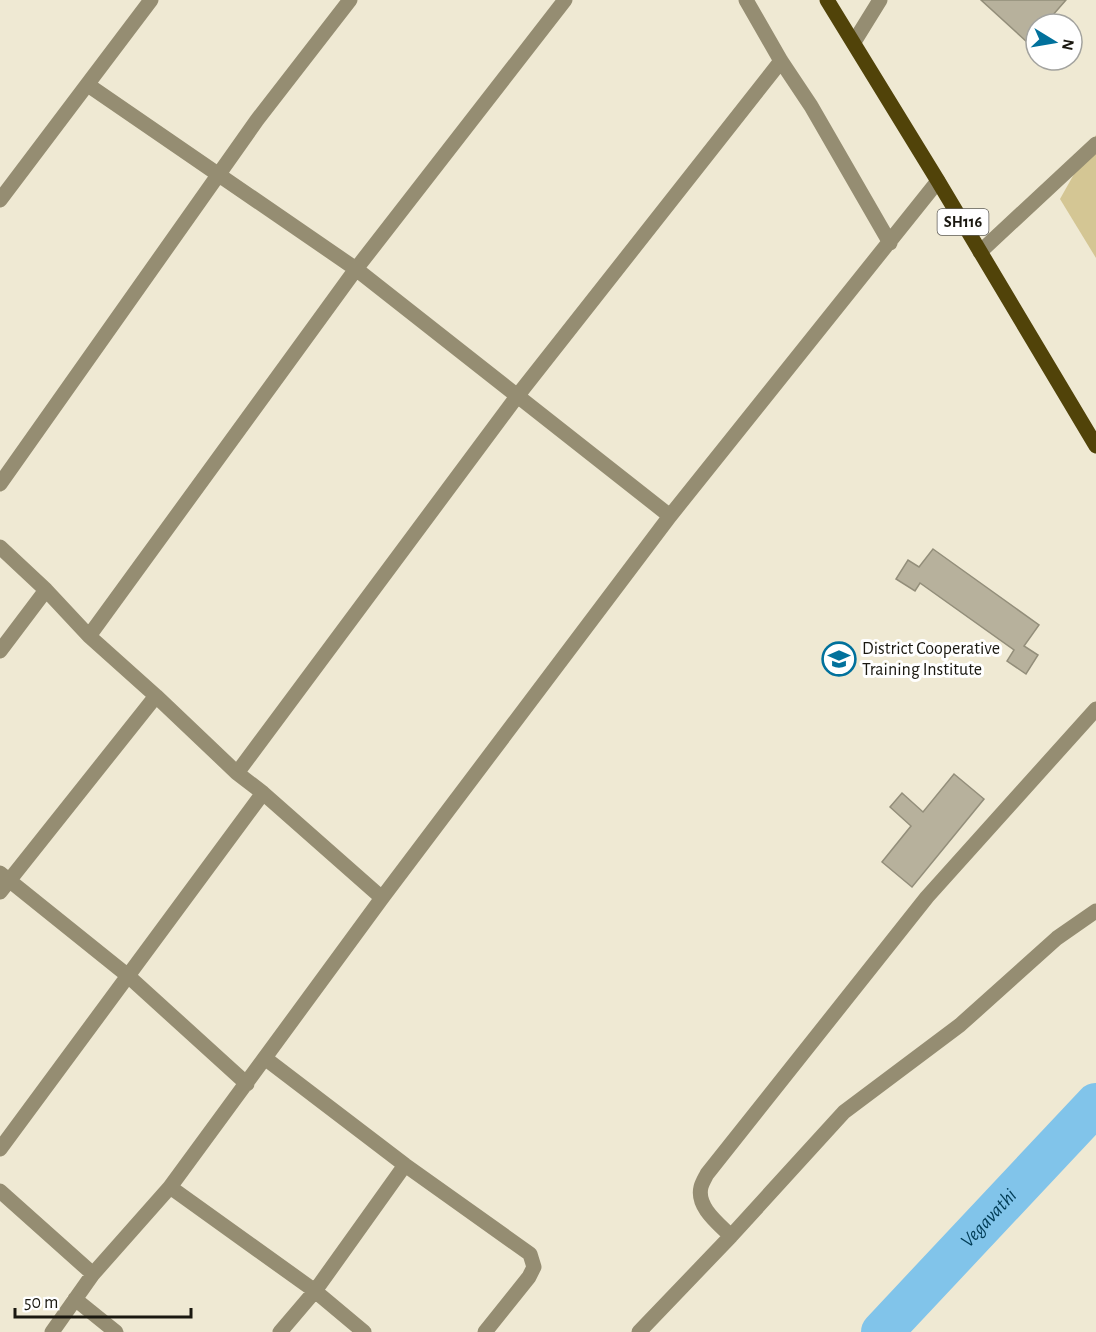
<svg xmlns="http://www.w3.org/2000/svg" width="1096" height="1332" viewBox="0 0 1096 1332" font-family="'Alegreya Sans',sans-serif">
  <rect width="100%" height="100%" fill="#efe9d3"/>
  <path fill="#d4c694" d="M1096,135V258L1060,199Z"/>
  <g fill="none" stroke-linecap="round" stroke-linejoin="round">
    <path stroke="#81c4ea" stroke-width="42" id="s1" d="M882,1332L1096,1104"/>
  </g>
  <path fill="#b7b19c" stroke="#938e7a" stroke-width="1.5" d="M981,0H1066L1045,24H1036V34L1028,43Z
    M933,549L1039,625L1024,646L1038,655L1026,674L1007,661L1014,650L920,583L915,591L896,579L908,560L919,567Z
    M954,774L984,799L912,887L882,862L911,826L890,807L902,793L923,812Z"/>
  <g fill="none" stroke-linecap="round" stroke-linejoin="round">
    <path stroke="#958d72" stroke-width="15" d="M746,0L781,61L811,106L890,243
      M854,42L880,0
      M88,85L356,269L670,516
      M0,200L151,0
      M980,252L1096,144
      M0,484L257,120L350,0
      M0,547L46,590L89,636L156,696L237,773
      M89,636L356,269L565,0
      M0,651L46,590
      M263,793L382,898
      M0,873L127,975L247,1084
      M0,892L156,696
      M266,1059L405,1165L530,1254L534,1267L529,1277L485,1332
      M0,1149L263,793L237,773L518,395L781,61
      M170,1187L315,1291L364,1332
      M0,1191L93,1274
      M731,1236L844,1112L960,1025L1057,938L1096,911
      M75,1299L116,1332
      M52,1332L93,1274L170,1187L382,898L670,516L938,181
      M280,1332L315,1291L405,1165
      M639,1332L731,1236C719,1224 696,1207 701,1187C702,1183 705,1178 707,1174L927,897L1096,709"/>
    <path stroke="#514309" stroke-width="15" d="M827,0L938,181L1096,446"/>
  </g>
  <defs>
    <symbol id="school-ring" viewBox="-11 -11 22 22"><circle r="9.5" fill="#fff" stroke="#01719c" stroke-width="1.5"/><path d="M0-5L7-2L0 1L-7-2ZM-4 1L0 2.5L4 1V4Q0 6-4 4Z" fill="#01719c"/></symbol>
  </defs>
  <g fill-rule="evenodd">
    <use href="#school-ring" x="820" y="640" width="38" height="38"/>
  </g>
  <g text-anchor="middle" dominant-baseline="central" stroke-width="6" stroke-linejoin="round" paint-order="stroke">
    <rect fill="#fff" stroke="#5f5d58" stroke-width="1.5" x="937.5" y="209" width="51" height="26" rx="4.5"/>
    <g font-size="16" font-weight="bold" fill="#1a1810">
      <text x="963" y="222">SH116</text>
    </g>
    <g font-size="18" fill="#1a1810" stroke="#fff" text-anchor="start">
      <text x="862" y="649">District Cooperative<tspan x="862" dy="21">Training Institute</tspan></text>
    </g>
    <g font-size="20" font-style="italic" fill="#013c56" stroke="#fff">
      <text stroke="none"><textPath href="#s1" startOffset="156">Vegavathi</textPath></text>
    </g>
  </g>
  <g transform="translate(1054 42) rotate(101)"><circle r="28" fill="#ffffff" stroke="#a3a39f" stroke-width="1.5"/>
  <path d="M0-4.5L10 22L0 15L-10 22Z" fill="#01719c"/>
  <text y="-9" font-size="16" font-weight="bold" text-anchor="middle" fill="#1a1810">N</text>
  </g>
  <path d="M15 1308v9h176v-9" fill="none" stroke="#1a1810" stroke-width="3"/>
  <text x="24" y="1308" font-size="18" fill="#1a1810" stroke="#ffffff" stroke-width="4.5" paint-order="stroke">50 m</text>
</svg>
